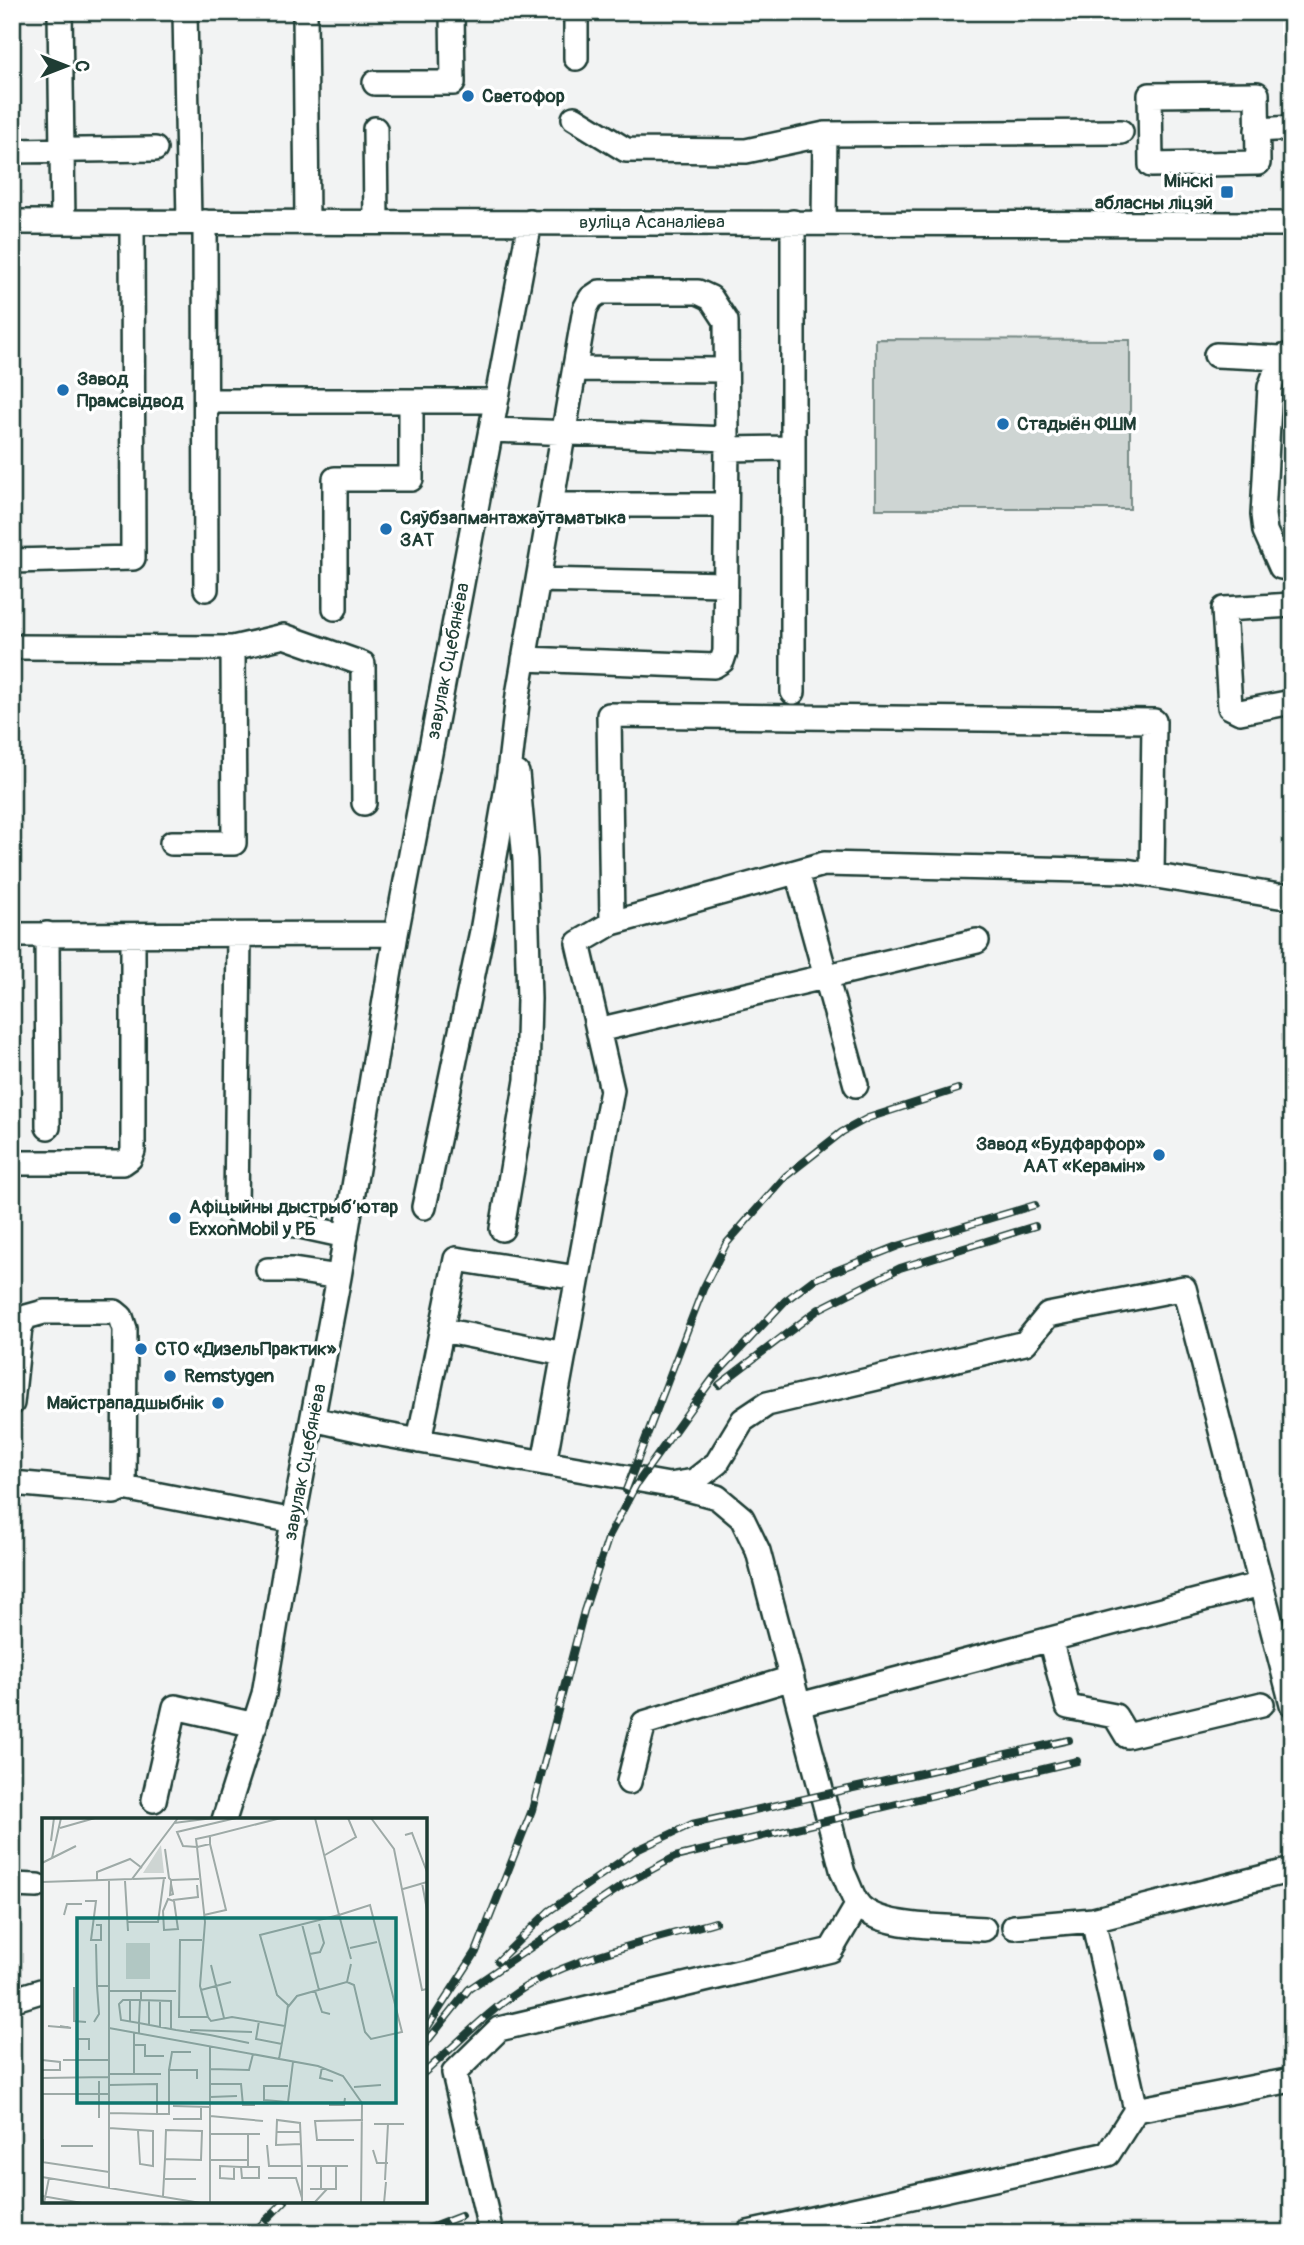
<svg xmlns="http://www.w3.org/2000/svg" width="1304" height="2245" viewBox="0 0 1304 2245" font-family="Pangolin,sans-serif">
  <rect width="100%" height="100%" fill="#f2f3f3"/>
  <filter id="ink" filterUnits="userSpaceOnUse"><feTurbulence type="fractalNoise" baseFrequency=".0143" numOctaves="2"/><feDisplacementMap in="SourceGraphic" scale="14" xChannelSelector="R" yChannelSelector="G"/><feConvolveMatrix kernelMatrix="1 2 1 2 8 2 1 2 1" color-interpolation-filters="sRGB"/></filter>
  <g filter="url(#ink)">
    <path fill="#ced5d3" stroke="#768984" stroke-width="2" d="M876,339L1130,340V509H876Z"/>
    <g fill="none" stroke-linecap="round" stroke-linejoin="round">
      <defs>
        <path id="minor" d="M60,12L63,222
          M185,12L189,222
          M305,12L307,222
          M576,58V12
          M375,83H453L452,12
          M1257,94L1258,163L1151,165L1150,95Z
          M574,118L626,150L746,151L825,134
          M375,129L376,222
          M1257,130L1292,128
          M12,151L155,149
          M12,222L1292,224
          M205,222L206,589
          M824,222L825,134L1121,132
          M1216,355L1281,358L1292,354
          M1281,358L1270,387L1263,515L1265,531L1281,567L1292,569
          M575,369L726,370
          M206,401H496
          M793,448V692
          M727,449L793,448V222
          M551,505H726
          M12,561L133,558L132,222
          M538,580L725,584
          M1292,605L1224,609L1230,707L1240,712L1292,702
          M335,608V479H411V401
          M12,647L233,648L234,843H172
          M233,648L284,636L363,664L364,803
          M524,659L714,666L722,661L725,652L727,439
          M797,872L856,1085
          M612,923L609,715L1154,721L1152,875
          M47,934L48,1127
          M12,935L396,934
          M239,935L236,1212L346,1236
          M598,1030L977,941
          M12,1163H123L130,1158L133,1151V936
          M424,1207L482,931L508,781L518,695L585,309L591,298L600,292H698L711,298L726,321L727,439L491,430
          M502,1229L527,1080L529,999L525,860L517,773
          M268,1270H293L339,1277
          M442,1330L564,1354
          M12,1403L20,1327L26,1317L44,1312H115L121,1317L125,1329L124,1488
          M313,1419L375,1433L544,1463L612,1090L578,943L612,923L824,864L1126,871L1279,896L1292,895
          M419,1441L456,1259L577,1278
          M544,1463L669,1485L694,1481L717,1463L743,1420L767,1404L1025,1343L1048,1315L1184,1288L1292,1704
          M12,1483L114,1492L124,1488L294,1521
          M676,1486L717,1497L742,1518L758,1551L843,1873C848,1882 851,1894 857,1903C877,1930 952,1926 984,1929
          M1050,1639L1068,1707L1115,1716L1127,1736L1262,1704
          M799,1705L1261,1584
          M629,1782L644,1723L792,1678
          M154,1800L175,1707L255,1725
          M224,1820L264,1694L291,1533L339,1277L396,934L530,222
          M12,1885L37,1886
          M1093,1920L1136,2110
          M1014,1927L1093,1920L1292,1870
          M12,2000L44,1990
          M491,2233L454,2073L499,2029L831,1950L858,1904
          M748,2233L1108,2154L1136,2110L1292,2080"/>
      </defs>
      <use href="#minor" stroke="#1f3d34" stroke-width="28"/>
      <use href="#minor" stroke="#fff" stroke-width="23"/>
      <defs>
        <path id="rail" d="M719,1385L819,1309L900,1268L1035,1226
          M626,1490L703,1289L726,1244L786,1176L842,1132L868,1118L958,1089
          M498,1961L549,1911L637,1850L692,1824L1069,1740
          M425,2031L476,1952L532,1810L584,1611L609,1536L636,1485L691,1408L714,1377L785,1301L813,1280L898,1246L1035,1205
          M425,2044L469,1989L625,1884L675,1857L1077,1761
          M425,2072C456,2045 497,2002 532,1983C588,1953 654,1940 715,1922
          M253,2233L285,2201
          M417,2233L461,2216"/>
      </defs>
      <use href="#rail" stroke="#1f3d34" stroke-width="8"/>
      <use href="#rail" stroke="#fff" stroke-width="5" stroke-dasharray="16" stroke-linecap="butt"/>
    </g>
  </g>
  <g fill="#1f6fb2" stroke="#fff" stroke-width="2.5">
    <circle cx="468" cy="96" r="7"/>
    <rect x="1220" y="185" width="14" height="14" rx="3.5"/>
    <circle cx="63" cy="390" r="7"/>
    <circle cx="1003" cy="424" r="7"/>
    <circle cx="386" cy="529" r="7"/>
    <circle cx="1159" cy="1155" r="7"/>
    <circle cx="175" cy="1218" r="7"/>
    <circle cx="141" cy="1349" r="7"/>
    <circle cx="170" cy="1376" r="7"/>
    <circle cx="218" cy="1403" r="7"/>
  </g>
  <g text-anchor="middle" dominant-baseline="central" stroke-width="7" stroke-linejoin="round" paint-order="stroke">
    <g font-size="19" font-weight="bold" fill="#1f3d34" stroke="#fff" text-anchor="start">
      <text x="482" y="96">Светофор</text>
      <text x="1213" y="181" text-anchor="end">Мінскі<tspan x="1213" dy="22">абласны ліцэй</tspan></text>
      <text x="77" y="379">Завод<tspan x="77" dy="22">Прамсвідвод</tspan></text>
      <text x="1017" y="424">Стадыён ФШМ</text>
      <text x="400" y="518">Сяўбзапмантажаўтаматыка<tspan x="400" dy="22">ЗАТ</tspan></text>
      <text x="1145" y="1144" text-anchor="end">Завод «Будфарфор»<tspan x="1145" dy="22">ААТ «Керамін»</tspan></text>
      <text x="189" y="1207">Афіцыйны дыстрыбʼютар<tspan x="189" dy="22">ExxonMobil у РБ</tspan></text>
      <text x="155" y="1349">СТО «ДизельПрактик»</text>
      <text x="184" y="1376">Remstygen</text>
      <text x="204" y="1403" text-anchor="end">Майстрападшыбнік</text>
    </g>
    <g font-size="19" fill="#1f3d34" stroke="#fff">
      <text x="652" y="222">вуліца Асаналіева</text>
      <text transform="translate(448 661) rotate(-79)">завулак Сцебянёва</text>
      <text transform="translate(305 1462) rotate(-79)">завулак Сцебянёва</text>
    </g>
  </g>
  <g transform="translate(42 1818)">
    <rect width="385" height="385" fill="#f2f3f3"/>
    <path d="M119,27L122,55H101ZM84,125H108V161H84Z" fill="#ced5d3"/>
    <path fill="none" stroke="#9eaaa7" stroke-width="2" d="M0,0H12L9,23M329,0L352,31L380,172L385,171M132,5L171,0M18,10L53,0M363,17L370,15L385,54M168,18L154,21L155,29L141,28L135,14L194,0M168,26V18L239,0M123,31L127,60L129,62V66L131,76L128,77L129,65M283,37L314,19L306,0M10,40L19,0M0,45L34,28M91,61L124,60M129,62L157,61M55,63V54L88,41L100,50M83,63L86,113M0,64L90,61L136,0M380,65L385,92M361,71L385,64M126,81L132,83L136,111L122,112L121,93ZM131,82L156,79L155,67M43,83H54L49,122H59V107H54M22,97L25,86H40M162,97L184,92L168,26L155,29L163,104L158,168L166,199L169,203L190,199L243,208L237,241M86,104H116L122,60M260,106L277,172M160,122H138L137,199H166M54,126L55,168H67M308,130L335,124M268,136L278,134L282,125L277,106M169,147L182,200M305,164L312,167L323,214L329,221L360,214L328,87L297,97L309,141M32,169V203L44,204M159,172L189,164M67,173H99V182M99,173H134M273,173L280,194L288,196M98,182L129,183V211M107,182V207M246,189L255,178L305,164L309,146M217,203L214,221L240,226M52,204L57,196L55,168M88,204V182M6,208L29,210L18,208M243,208L246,187L235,177L218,117L297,97L273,0M118,209V182M67,210L276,248L301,258L320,285L319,385M148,212L210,214M92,215V256M97,216V205L98,182H81L77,186L79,202L97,205L134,212L168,217L207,225M92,227H103V238H122M36,232V221H47V232M0,242L18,244V252H0M21,242H67M280,249L278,260L291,263M168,251L207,252L211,236M127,252L130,234H149M67,256H119M0,260L67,259M57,263V300M168,266H199L201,287H213M67,267L115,266V296L67,295M246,268H222V282L246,284L251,244M312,269L339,267M0,276H67M168,279L195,278M287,287H302L303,280M131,288L168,289M115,296H127V252H155V261M168,298L221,303M131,301H159V288M332,306H362M67,310L111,313V348L98,346L96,313M234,314H258M168,316H218M312,322H275L273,303L321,302M259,326L234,327L235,302L258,305L260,351V385M225,327L227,348H260M19,328H51M331,332L335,345H346M169,342H206V349H217V360H200L199,349H206M206,342V316M0,344L67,354M1,345V321M265,348H306M279,348V371M192,349V361L178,360V348L199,349M0,359L159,385M226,360H254L260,380M123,361H154M343,362L346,306M67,370V63M268,371H294V348M0,378L40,385M121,378L123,341L159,342L160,313L124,312L123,341M260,384H273L285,371M2,385L7,360M168,385V229M342,385L344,364"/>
    <path fill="#0f766e" fill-opacity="0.15" stroke="#0f766e" stroke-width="3.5" d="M35,100H354V285H35Z"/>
    <rect width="385" height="385" fill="none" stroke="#1f3d34" stroke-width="3.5"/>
  </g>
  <rect width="1304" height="2245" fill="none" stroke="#fff" stroke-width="42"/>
  <rect x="21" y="21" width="1262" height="2203" fill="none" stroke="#1f3d34" stroke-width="2.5" filter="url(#ink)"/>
  <g transform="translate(66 66) rotate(90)" stroke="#ffffff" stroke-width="5" paint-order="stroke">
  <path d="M0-5L12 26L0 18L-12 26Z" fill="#1f3d34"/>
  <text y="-10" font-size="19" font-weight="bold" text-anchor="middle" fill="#1f3d34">С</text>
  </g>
</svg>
